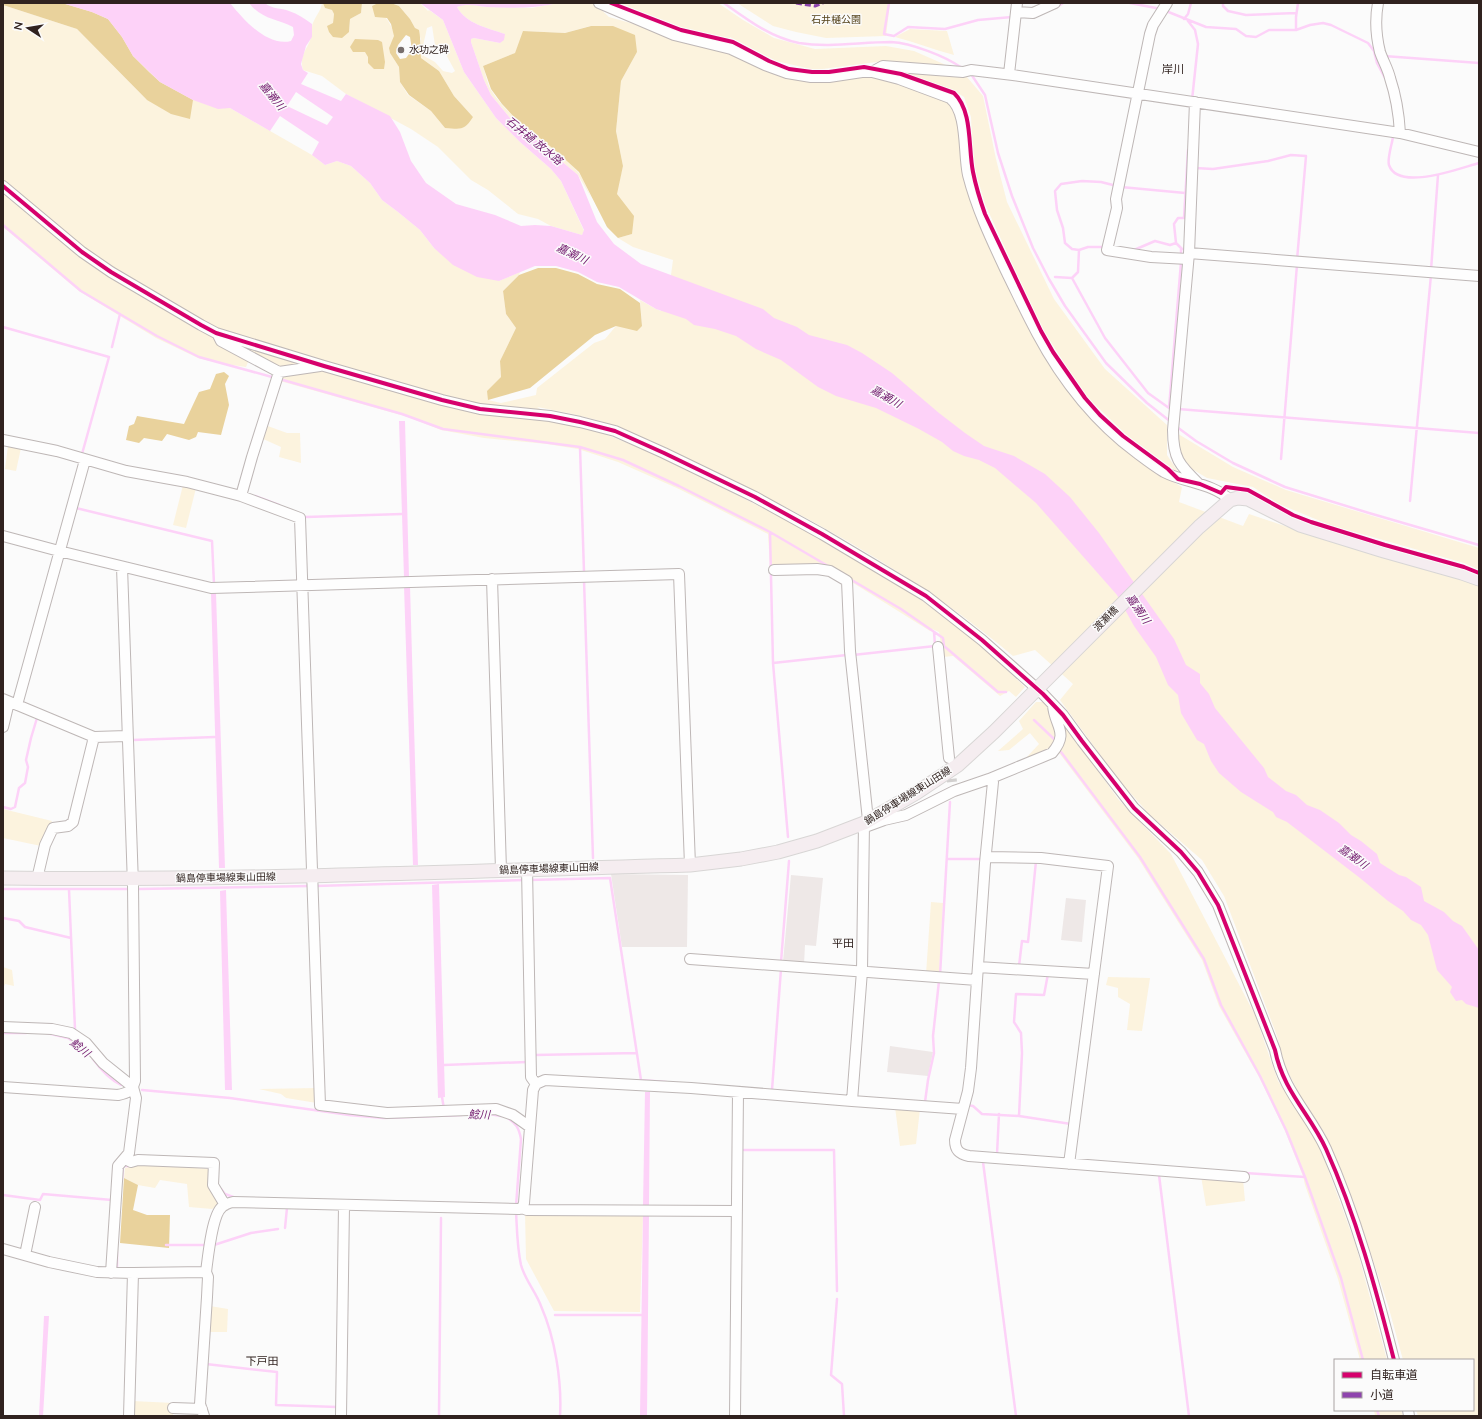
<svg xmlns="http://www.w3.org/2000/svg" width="1482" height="1419" viewBox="0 0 1482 1419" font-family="'Nunito Sans','Noto Sans JP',sans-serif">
  <rect width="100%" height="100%" fill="#fbfbfb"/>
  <path fill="#eee8e7" d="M611,874L688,875L687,947H622Z
    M791,875L823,878L816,946L805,945L804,964L783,962Z
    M1066,898L1086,900L1082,942L1061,940Z
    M890,1046L933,1052L928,1076L887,1072Z"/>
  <path fill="#fcf3de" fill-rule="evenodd" d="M62,3H118L230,108L312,155L325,165L337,161L351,166L370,183L382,200L398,212L420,230L434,248L499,281L520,272L519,275L503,291L506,314L516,328L500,361L501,377L488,400L501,403L536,395L537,388L594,343L605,339L616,326H642L640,300L656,309L661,311L671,275L673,260L633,247L618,238L632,234L616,194L623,166L616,131L621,81L637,52L590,26L565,33L524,31L515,53L483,66C486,74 487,83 491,90C513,125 553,141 578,172C584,179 588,191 592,199L578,175L510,118L491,95L484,80L471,42V39L474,38L500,43L505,34C488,28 466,24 457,7L467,4L484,7L532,8L558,3H594L609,17L641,26L628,6L619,3H718L743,20L774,38L815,49L886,46L914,51L955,69L877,62L815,70L776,61L730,37L732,52L775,73L860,75L886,78L952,102L958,113L965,170L1007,285L1050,366L1087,413L1159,474L1182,487L1179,502L1243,526L1249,514L1315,536L1445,573L1479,586V1416H1418L1416,1410H1473V1360H1403L1388,1305L1353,1200L1324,1132L1301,1097L1285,1066L1277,1036L1224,896L1202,860L1150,815L1118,779L1060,700L1073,684L1035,650L1013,656C926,582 821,523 718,473C683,457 648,438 611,425C587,416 562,412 537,407L561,423L602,433L658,455L820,537L916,596L977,642L1025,687L1016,697L1009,691L1000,696L953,656L943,657L939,632L932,629L930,631L826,566H770L768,534L679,489L618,462L578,449L547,444L484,438L441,430L408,417L280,381L268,368L248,362L246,367L219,363L198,358L156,338L79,291L3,227V5L77,29L147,100L108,19Z
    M322,3H324L325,8L332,10L334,14L333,23L349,32L350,19L361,13L362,3H378L372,6C386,17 389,19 395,36L389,48L390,53L399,67L400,82L408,95L431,111L445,128L473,117L454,96L439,71L421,58L420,47L421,39L410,19L399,6L391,3H420L428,11L429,10L443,20L464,72L496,118L520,142L551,169L561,181L584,231L582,235L551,226L538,219L518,214L488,190L471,180L438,147L411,129L346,94L322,76L303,70C299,55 307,50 311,38C313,33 311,27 313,23C316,15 321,11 322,3ZM432,26L435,45L440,54L444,51L455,71L452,73L443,71L435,62L424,56L423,46L427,28Z
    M737,3H890L886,36L826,38L796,32L773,26Z
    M910,29L947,31L954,55C934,50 915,42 895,37Z
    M890,69L967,77L983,96L996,159L1007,202L1054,299L1105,369L1167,425V455L1179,473L1135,443L1084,394L1040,325L985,204L973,163L971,117L964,97L951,89Z
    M265,425L287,433H300L301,463L279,457L281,447L261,438Z
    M1175,432L1233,467L1286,490L1479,548V570L1464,563L1330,525L1279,504L1253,487L1207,478L1192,469L1179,453Z
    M8,446L21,448L16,471L5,469Z
    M183,485L196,488L186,528L173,525Z
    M1036,702H1044L1062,720L1118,799L1171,854L1255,1015L1278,1081L1317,1139L1356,1246L1387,1360H1360L1338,1279L1305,1185L1303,1176L1285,1131L1259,1077L1219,1006L1202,960L1138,858L1060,754L1051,747L1025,759L1039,744L1030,733L1009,750L998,751L1023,729L1019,721Z
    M3,809L52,821L41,846L3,838Z
    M931,902L943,903L939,974H926Z
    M3,967L12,970L14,986L5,984L3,989Z
    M1108,977L1150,978L1142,1031L1127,1030L1130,1004L1118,997V988L1106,985Z
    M316,1088L317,1103L286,1098L281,1094L259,1089Z
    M895,1107L920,1109L916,1144L900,1146Z
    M141,1164L210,1169L219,1204L212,1209L189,1207L187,1184L160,1180L155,1188L138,1185L124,1178L125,1168Z
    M1201,1176L1243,1179L1245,1201L1206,1206Z
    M525,1213L643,1214L640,1312L554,1311L526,1259Z
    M210,1306L228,1309L227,1332H207Z
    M132,1401L174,1403L173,1416H132Z
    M1374,1410H1401L1403,1416H1375Z"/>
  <path fill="#e9d29c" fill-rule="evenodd" d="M3,3H62L92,12L108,19L122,37L133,56L149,72L160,82L193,100L190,119L171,114L147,100L77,29L3,5Z
    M323,3H362L361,13L350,19L349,32L342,38L333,37L329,32L327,26L333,23L334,14L332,10L325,8Z
    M378,3H391L399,6L410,19L415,28L419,30C421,40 420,48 421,58L439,71L454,96L473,117C464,131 461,129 445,128L431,111L409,95L400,82L399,67L390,53L389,48L394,36L391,24L387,18L375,17L372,6ZM406,35L410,37L412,50L406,58L400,59L396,53L398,45Z
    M591,26H613L635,35L637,52L621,81L616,131L623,166L617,194L634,216L632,234L618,238L607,227L579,172L556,151L515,118L502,104L491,89L483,66L515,53L523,31L565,33Z
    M355,39L378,40L382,42L385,62L384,69H374L368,63V57L365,52H353L350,47Z
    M538,268H556L578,274L597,284L620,289L640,303L642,326L637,331L616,326L595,335L530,388L488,400L487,391L501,377L500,361L516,328L506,314L503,291L519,275Z
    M224,372L229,376L225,384L229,405L221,435L198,432L196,437L189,440L167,434L162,441L144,438L139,443L126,440L129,426L134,424L137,416L184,424L199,392L210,389L216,374Z
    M124,1178L138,1185L133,1210L147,1215H170L169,1248L120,1243Z"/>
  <path fill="#fdd2f8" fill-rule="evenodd" d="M62,3H230C243,19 267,47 291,41L294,35L293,27C277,19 261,19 249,3H265C271,9 282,8 289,11C298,14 305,19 312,24V37L306,46L301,64L303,70L308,73L301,84L341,101L346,94L390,116L400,132L411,161L426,183L456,204L495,215L521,226L535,225L551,226L582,235L584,230L561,181L551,169L520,142L496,118L464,72L443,20L420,3H558C534,9 511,8 487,7C476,6 468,3 457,7C466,24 488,28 505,34L504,40L500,43L474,38L471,39V42L484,80L491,95L510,118L578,175L597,222L614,244L641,264L763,309L774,318L797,327L809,335L847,345L862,353L892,373L939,413L965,433L984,446L1014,456L1045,474L1070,497L1099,533L1174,639L1186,665L1200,674V683L1209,694L1215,708L1264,768L1268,777L1286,791L1296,795L1307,805L1320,810L1339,823L1351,835L1361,841L1377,854L1380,863L1399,875L1406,877L1421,887L1424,901L1444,912L1453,921L1462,926L1479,950V1008L1466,1004L1462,1000L1456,1001L1450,992L1452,987L1437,970L1428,935L1421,925L1411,920L1403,911L1388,901L1360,878L1287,822L1276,817L1273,812L1241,792L1219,773L1211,761L1204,744L1197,740L1181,713L1178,695L1168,685L1156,657L1134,626L1117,595L1036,503L995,468L979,460L964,456L953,451L942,442L919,429L876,408L836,396L818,387L781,360L756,349L736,336L715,329L694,325L686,319L656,309L619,287L597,282L578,272L556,266H535L499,281L477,277L453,265L434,248L420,230L398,212L382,200L370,183L351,166L337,161L325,165L312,155L319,142L280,116L270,131L230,108L218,109L193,100L160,82L133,56L122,37L108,19L92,12ZM296,92L333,117L327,125L287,106Z
    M399,421H405L409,577H404Z
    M404,586H410L418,865H413Z
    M211,593H216L225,868H219Z
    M439,884L445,1097L438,1098L432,885Z
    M226,890L232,1090H225L220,891Z
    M645,1092H650L649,1206H643Z
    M643,1215H649L647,1416H640Z
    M44,1316H49L43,1416H39Z"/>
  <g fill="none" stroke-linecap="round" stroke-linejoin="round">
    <path stroke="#fdd2f8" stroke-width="2.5" d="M724,3C748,20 770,37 799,43C830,48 860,42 891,42C911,43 945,56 962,68
      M889,3L884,34L894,36L908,27L945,29L978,20L1012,17
      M1130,3L1161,9
      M1223,3V6L1228,11L1246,15L1296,13
      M1057,7L1063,3
      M1166,11L1206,27L1236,29L1246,36L1256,37L1269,30H1296L1310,25L1323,23L1331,25L1368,43L1374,51L1377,63L1385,78
      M1184,19L1188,14L1191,3
      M1188,21L1195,30L1198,44L1192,100
      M1296,30V17L1298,3
      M1384,56L1479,63
      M971,74L985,95L998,153L1012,196L1033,248L1049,279L1065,306L1106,363L1147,403L1171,422
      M1393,137C1392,144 1387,159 1389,165C1398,192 1460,168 1479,163
      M1195,168L1213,169L1268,161L1291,155L1306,156L1297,260
      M1121,187L1185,193
      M3,225L81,291L157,336L199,357L272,377
      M1176,243L1174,224L1178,218H1184L1188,150
      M1079,250L1072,249L1065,243L1063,228L1057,210L1055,191L1061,184L1082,181L1101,182L1117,186
      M1134,250L1155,241L1170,245L1176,243L1182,249
      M1181,257V249
      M1431,270L1438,175
      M1055,277L1072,278L1078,272L1079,250L1088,247H1105
      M1072,278L1105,338L1148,393L1169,408
      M3,327L109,357L82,454H80
      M112,347L120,314
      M283,380L402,414L443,429L580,447L623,460L679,486L770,532L828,566
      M1173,408H1169L1181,262
      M1178,409L1479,433
      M1177,427L1196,441L1233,463L1285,487L1369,513L1479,545
      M580,447L584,572
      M1281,459L1297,265
      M255,496L279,505
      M1410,501L1431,275
      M76,508L212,541L214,584
      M306,517L402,514
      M770,533L773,663L788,837
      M850,579L901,609L943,638L944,646L998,692H1006
      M584,580L593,858
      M934,632L935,645
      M853,655L935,646
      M773,663L847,655
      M1034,720L1054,739
      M133,740L215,737
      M1061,752L1140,857L1204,959L1221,1005L1260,1076L1286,1130L1305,1177L1341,1278L1363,1360
      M3,807L11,809L15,807L19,788L25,783L28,767L26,760L31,738L37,718
      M947,859H982
      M529,880L610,878L641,1080L666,1082
      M315,886L524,880
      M3,889H127
      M139,889L310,886
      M69,890L75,1029
      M3,918L19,921L25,927L71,938
      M781,962L789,861
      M1020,966H1019L1022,941L1028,942L1036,861
      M940,975L950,802
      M3,1033H26
      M47,1033L68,1038L86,1050
      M535,1055L637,1053
      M93,1059C101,1070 109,1079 121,1085
      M444,1065L527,1062
      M142,1090L230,1098L349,1115L384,1118L462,1115
      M772,1090L781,969
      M442,1097L444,1109
      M925,1102L928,1080L934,1053L933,1036L939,981
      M966,1105L973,1106L982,1114L1019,1116L1071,1124V1125
      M489,1114L501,1116
      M1019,1116L1022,1053L1021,1033L1014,1022L1016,994L1044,995L1048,974
      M506,1117C516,1123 519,1128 521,1139L516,1206
      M744,1150H834L837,1291
      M996,1154H997L999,1114
      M983,1162L1016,1416
      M1245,1173L1305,1177
      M1159,1175L1189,1416
      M122,1179L123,1166H129
      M221,1189L225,1194L236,1198
      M3,1195L40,1200L43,1194L112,1200
      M516,1211C517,1229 517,1247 521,1265C525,1280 536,1292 541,1306C555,1338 562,1381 560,1416
      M285,1228L287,1208
      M166,1245H207
      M214,1245L251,1233L278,1229
      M117,1267V1252
      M837,1299L831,1375L842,1384L844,1416
      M555,1315H642
      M206,1364L277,1372L276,1405L337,1407
      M1377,1410L1379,1416
      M439,1416L441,1218"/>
    <path stroke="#d2d0cf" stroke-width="10" stroke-dasharray="10 5" stroke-linecap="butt" d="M950,764L952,782"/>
    <defs>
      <path id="minor" d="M599,3L674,35L731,49L765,65L787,73L811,77H829L862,72H872L899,79L950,98C968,112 963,153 968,175C977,210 992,241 1007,273C1017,293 1026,313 1037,333C1062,380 1094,421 1137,453C1145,459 1154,466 1164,472C1185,483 1213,483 1230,500
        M1167,3L1153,25L1150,34L1116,199L1117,208L1107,250L1151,257L1188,259
        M1378,3C1375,19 1376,36 1380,52C1383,61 1388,69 1390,78C1396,96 1399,115 1400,133
        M1016,12L1033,13L1055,3
        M872,72L883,66L963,72L971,70L1013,75L1400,133L1479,152
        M1009,74L1017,3
        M1195,102L1189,253L1173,430C1173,458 1179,465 1199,484
        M3,186L82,252L111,272L201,325L216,333L324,366L442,400L480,409L550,416L580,422L615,431L664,453L755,497L822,534L926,596L982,640L1043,694L1063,715L1082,741L1134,808L1181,852L1198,872L1218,905L1275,1050C1283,1091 1310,1114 1326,1149C1356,1216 1376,1289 1394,1360
        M1189,253L1479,276
        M218,335L221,341L279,372L320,366
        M3,440L57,451L126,471L187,482L241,496L300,518L320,1105L387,1113L496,1109L513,1115L530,1127
        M241,496L252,457L279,372
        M3,536L59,551L211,588L679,574L690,865
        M774,570L817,569L830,571L847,581L850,651L868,820
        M492,579L501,870
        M938,647L949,758
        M3,699L94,737L127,736
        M17,705L85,460
        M3,727L9,702
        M989,779L993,782L985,863L971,1068L968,1091L955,1140C955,1150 959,1154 969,1156L1244,1177
        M865,827L884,820L906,815L954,791L989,779L1052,753C1070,732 1054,726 1053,705
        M986,857L1041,858L1108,866L1069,1164
        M527,869L531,1077L536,1084
        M37,879L45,845L53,828L68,826L73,822L94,737
        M690,959L977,980
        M978,967L1094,974
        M3,1027L52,1029L71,1033L86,1043L103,1063L133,1087L136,1098L129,1153L118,1166L111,1273
        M3,1087L118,1095C128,1093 132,1091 135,1081L133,885L122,567
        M852,1101L862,971L864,823
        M125,1159L131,1162L138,1160L214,1163L213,1185L225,1205
        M522,1208L527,1210L737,1211
        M3,1249L49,1262L97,1272L133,1273L206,1272
        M25,1255L35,1207
        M173,1408L202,1409
        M1408,1410L1409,1416
        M129,1416L133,1273
        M204,1416L200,1404L207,1297L208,1277L206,1272C208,1257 212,1215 222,1207C225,1204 229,1203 233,1202L519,1209L522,1208L524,1203L533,1090L536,1084L545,1080L691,1088L852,1101L963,1109
        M341,1416L344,1206
        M735,1416L738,1092"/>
      <path id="major" d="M3,878C232,881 461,871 690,865L741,859L778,852L817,841L864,823L916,793L958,765L994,732L1199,527L1230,500L1238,498L1248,499L1300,525L1384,551L1462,573L1479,579"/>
    </defs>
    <use href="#minor" stroke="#beb7b6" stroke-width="12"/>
    <use href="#major" stroke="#d8d6d5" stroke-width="15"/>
    <use href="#minor" stroke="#fefefe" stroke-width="10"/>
    <use href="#major" stroke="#f5edf0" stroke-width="13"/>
    <path stroke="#8e44ad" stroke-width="3" stroke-dasharray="6 3" stroke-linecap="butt" d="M796,3L815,6L823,3"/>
    <defs>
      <path id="cycleway" d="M611,3L681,30L733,42L769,61L789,69L812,72H829L864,67L901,74L954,93C973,111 968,148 973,172C976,187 980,200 985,214L1041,331L1053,352L1085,398L1100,415L1123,436L1168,469L1178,479L1200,484L1221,493L1226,487L1248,490L1293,515L1311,522L1385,545L1464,567L1479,573
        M3,186L82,252L111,272L201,325L216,333L324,366L442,400L480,409L550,416L580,422L615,431L664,453L755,497L822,534L926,596L982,640L1043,694L1063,715L1082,741L1134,808L1181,852L1198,872L1218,905L1275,1050C1283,1091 1310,1114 1326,1149C1356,1216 1376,1289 1394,1360"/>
    </defs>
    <use href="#cycleway" stroke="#fbfbfb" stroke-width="6"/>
    <use href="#cycleway" stroke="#d6006c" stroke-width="4"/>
  </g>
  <circle fill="#776e6c" stroke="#fbfbfb" stroke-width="1.5" cx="401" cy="50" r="4"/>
  <g text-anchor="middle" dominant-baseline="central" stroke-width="3" stroke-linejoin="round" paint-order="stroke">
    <g font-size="10" fill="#544219" stroke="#fbfbfb">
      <text x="836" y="20">石井樋公園</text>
    </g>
    <g font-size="10" fill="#30221f" stroke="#fbfbfb" text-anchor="start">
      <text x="409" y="50">水功之碑</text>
    </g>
    <g font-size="10" fill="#30221f" stroke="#fbfbfb">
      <text transform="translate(1106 619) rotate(-45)">渡瀬橋</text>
      <text transform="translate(908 796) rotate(-32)">鍋島停車場線東山田線</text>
      <text transform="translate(549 869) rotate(-2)">鍋島停車場線東山田線</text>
      <text transform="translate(226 878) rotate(-1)">鍋島停車場線東山田線</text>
    </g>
    <g font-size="11" fill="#30221f" stroke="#fbfbfb">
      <text x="1173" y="69">岸川</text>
      <text x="843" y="943">平田</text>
      <text x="262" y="1361">下戸田</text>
    </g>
    <g font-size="11" font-style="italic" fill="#721a6e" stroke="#fbfbfb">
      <text transform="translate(272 96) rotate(51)">嘉瀬川</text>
      <text transform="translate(534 141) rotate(39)">石井樋 放水路</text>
      <text transform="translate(572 254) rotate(26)">嘉瀬川</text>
      <text transform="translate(886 397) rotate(30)">嘉瀬川</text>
      <text transform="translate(1138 609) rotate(56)">嘉瀬川</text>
      <text transform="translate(1353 857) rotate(36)">嘉瀬川</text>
      <text transform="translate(80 1048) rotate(39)">鯰川</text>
      <text transform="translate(479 1115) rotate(1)">鯰川</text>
    </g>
  </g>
  <rect width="1482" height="1419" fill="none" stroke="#30221f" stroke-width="8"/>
  <rect x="1334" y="1359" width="140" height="52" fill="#fbfbfb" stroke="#aaa4a3"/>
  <rect x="1342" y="1372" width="20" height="6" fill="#d6006c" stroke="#aaa4a3"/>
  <text x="1370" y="1379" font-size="12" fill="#30221f">自転車道</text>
  <rect x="1342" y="1392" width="20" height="6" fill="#8e44ad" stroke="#aaa4a3"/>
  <text x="1370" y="1399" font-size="12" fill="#30221f">小道</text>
  <g transform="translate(28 28) rotate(282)" stroke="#fbfbfb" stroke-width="3" paint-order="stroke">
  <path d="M0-3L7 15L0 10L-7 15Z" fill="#30221f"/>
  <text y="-6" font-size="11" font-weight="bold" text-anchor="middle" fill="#30221f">N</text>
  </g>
</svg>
